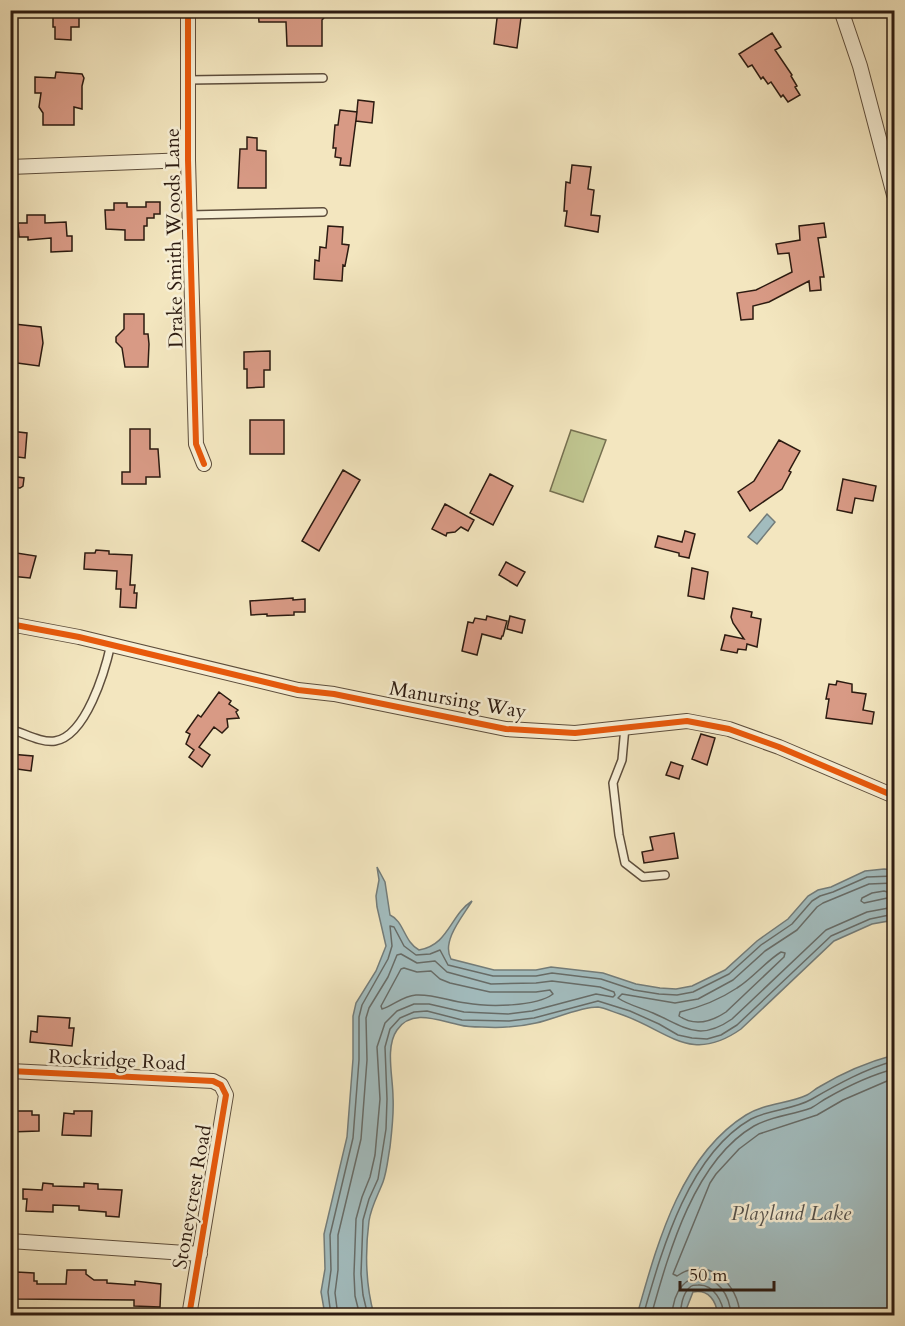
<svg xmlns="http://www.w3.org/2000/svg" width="905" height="1326" viewBox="0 0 905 1326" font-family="Cardo,serif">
  <rect width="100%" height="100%" fill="#f3e6bf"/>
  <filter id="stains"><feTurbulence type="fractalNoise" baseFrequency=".00333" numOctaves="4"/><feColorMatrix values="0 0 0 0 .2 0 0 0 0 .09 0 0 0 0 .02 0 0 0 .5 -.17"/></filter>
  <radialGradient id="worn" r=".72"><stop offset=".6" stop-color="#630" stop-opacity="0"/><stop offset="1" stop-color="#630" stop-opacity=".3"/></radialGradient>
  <path fill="#bfc48f" stroke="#767050" stroke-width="1.5" d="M571,430L606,440L583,502L550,491Z"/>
  <path fill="#a2bcbe" stroke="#737c79" stroke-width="1.5" d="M767,514L775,522L757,544L748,537Z
    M377,867L385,882L390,915C404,921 404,942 419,950C449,945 450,915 472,901C463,916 441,941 451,959L494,970H536L551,967L603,973L636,984L660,988L676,989L692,986L725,970L757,941L788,919L808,896L818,890L831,887L865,871L884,869L894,870V920L872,924L834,941L741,1029C690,1065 668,1030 620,1014C613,1012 605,1008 598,1007C580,1007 554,1019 536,1023C519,1027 500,1028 482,1027C475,1027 467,1027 460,1025C439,1021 412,1008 397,1030C385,1047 393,1077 393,1097C394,1114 392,1130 390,1147C388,1158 387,1171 383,1182C378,1195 371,1207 369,1221C365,1252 366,1286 374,1315H325L321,1292L325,1269L324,1234L347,1137L353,1059V1016L356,1003L376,971L386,946L377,907L376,896L379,880Z
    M894,1055V1315H718C716,1301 709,1289 693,1292L684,1315H637C657,1245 680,1156 746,1115C765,1103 788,1104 807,1095C811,1093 815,1089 819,1087C842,1073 868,1062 894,1055Z"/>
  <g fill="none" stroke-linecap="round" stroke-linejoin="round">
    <path stroke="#676c68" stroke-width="1.5" d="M894,883L869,884L823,903L817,907L797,930L765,951L733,980L698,999L675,1003L622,994L618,998C628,1005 642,1008 653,1013C685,1027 699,1042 732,1019L826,930L867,912L894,907
      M884,891L891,893L892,897L864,903L861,901L862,898L872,893Z
      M781,952L785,953L784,957L726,1012C711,1022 695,1027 679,1016L680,1012C701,1007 719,1000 737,988C753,978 765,962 781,952Z
      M404,968L417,972L431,971L440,979L450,983L490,992H536L550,990L553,994C536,1007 488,1007 466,1003C449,1001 434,994 416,995C402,996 393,1006 382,1009L381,1006L401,969Z
      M331,1316L328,1292L331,1270L330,1235L353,1138L359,1060V1017L362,1005L388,959L392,946L390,926L394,927L404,946L416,955L430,954L440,950L448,965L493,976H536L552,973L601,979L634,990L659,994L677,995L693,992L729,974L761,945L792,924L812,901L820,896L833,892L867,877L894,876
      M338,1316L335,1293L338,1270V1235L361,1139L367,1060L366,1018L369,1008L388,977L397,955L401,954L417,963L435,961L447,972L491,984L536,983L552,981L600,987L614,992L615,995L613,997L596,994L532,1011L508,1014L464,1012L429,1004H414L397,1011L385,1023L377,1047L380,1099L375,1155L370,1177L362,1197L356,1219L354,1274L355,1296L360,1316
      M368,1316L363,1295L361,1274L363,1220L369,1199L378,1179L386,1129L387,1099L385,1047L390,1029L400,1018L414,1012L427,1011L462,1020L509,1021L534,1018L598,1001L630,1011L659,1024L678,1035L692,1038L707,1039L721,1035L737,1025L831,936L870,919L894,914
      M643,1316C662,1250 688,1155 751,1119C770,1109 793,1110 812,1099C838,1084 865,1069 894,1061
      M651,1316C669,1252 694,1161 754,1126C772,1116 793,1115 811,1108C817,1105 821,1101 827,1098C848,1086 871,1075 894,1069
      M672,1316C675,1260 729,1269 731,1316
      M680,1316C681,1307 682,1295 689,1288C692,1285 694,1285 698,1285C714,1284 723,1302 724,1316
      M740,1316C739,1283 707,1255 677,1276L673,1274L710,1183L716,1174L739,1149L759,1134L817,1115L843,1100L894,1078"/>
  </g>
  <path fill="#d89a85" stroke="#2c1b11" stroke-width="1.5" d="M53,10H79V27H71V40L55,39V27H53Z
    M258,10H331L322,20V46H287L286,22H259Z
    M498,10H522L517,48L494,44Z
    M772,33L781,47L775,50L792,75L791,76L797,86L795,87L800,95L788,102L783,95L781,97L771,82L768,84L763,77L761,79L752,65L748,67L739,54Z
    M56,72L82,74L84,78L82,86V109L74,107V125H43V113L39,107L41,93H35V77L55,78Z
    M358,100L374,102L372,123L356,121Z
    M340,110L357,112L350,166L340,165L341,158L335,157L336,148H333L335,125H338Z
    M247,137L257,138V150L266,151V188H238L240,149H247Z
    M572,165L591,167L588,189L594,190L591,215L600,216L598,232L565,226L567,211H564L565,195L566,182L570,183Z
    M146,202H160V214H154V218H147V226H144V240H125V230L106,229L105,210H114V203H127V207H146Z
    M27,215H45V223L66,222L67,236H72V251L51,252V238L28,240V237H19L18,223H27Z
    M824,223L826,237L818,238L824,277H820L821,290L810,291L809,281L769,302L753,306V319L741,320L737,293L756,290L792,272L789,253L778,254L776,244L800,240L799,226Z
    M328,226L343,227L342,244L349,245L345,266L343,265L342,281L314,279L315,260L319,261L320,247L326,248Z
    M124,314H144V334H148L149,344L148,367H125L122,348L116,342V337L124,329Z
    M14,324L41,327L43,343L39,366L10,362V332H13Z
    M270,351V370H264V387L247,388V369H244V352Z
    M250,420H284V454H250Z
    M130,429H150V449H158L160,477H146V484H122V472H130Z
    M10,431L27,433L25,458L10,456Z
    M779,440L800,451L789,471L791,472L782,489L750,511L738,492L754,481Z
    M343,470L360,480L319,551L302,541Z
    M490,474L513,486L493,525L470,513Z
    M10,476L24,478L23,486L20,488L10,487Z
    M843,479L876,486L873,501L855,498L852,513L837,510Z
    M445,504L474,520L468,531L461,527L455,532L447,533L446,536L432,529Z
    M685,531L695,534L689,558L679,556V553L655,547L658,536L682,542Z
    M96,550L109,551V554L132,555L130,585H135L134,593H137L136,608L120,607L121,589H116L117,571L84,569L85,553H95Z
    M10,552L36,556L30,578L10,576Z
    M506,562L525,572L517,586L499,575Z
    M692,568L708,572L704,599L688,596Z
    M293,598V600L305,599V612H294V615L267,616V614L251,615L250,601Z
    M733,608L752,612L751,617L761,619L757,647L747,644L746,650L738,649L737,653L721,650L725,635L744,639L733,623L731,617Z
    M487,616L507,621L503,636H502L501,639L482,634L477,655L462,651L468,622L473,623L475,618L486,620Z
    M510,616L525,620L522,633L507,629Z
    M837,681L852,684V692L866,694L863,710L874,712L872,724L826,718L829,699H826L829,684L836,685Z
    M219,692L231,701L229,704L238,710L236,712L239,718L227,719L228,727L222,733L214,727L199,747L210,755L202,767L189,757L194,750L186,744L190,734L186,732L198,715L201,717Z
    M701,734L715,738L707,765L692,759Z
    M10,754L33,756L31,771L10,768Z
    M671,762L683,766L679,779L666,775Z
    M674,833L678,858L644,863L642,852L653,850L650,837Z
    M38,1016L70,1018L69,1028H74L72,1046L30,1042L31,1031L37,1032Z
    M17,1111H32V1115H39V1131L10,1132V1114H17Z
    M74,1111H92L91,1136L62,1135L64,1113L74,1114Z
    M43,1183L53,1184V1186L84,1187V1183L98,1184V1189L122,1190L119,1217L106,1216V1212L79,1210V1206L53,1205V1212L26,1211L27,1199H23V1189L42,1190Z
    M67,1270H86V1274L94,1280H107V1283L135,1285V1281L161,1284L160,1307L134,1306V1300L16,1299L17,1272L34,1273V1281H37V1284H66Z"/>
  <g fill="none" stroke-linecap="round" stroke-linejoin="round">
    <defs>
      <path id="service" d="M188,80L323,78
        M189,215L323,212
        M625,727L622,760L613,783L619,835L625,863L643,877L665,875
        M10,729C24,733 41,743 55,741C86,736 105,671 111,644"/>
      <path id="minor" d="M188,10V160L196,444L204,464
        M841,10L860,66L894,195
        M10,167L188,160
        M10,624L79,637L298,690L334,694L506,729L575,733L687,721L729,729L779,747L894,796
        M10,1071L213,1081L221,1085L226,1095L189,1316
        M10,1241L200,1254"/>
    </defs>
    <use href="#service" stroke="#5e4e3c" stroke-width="10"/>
    <use href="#minor" stroke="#5e4e3c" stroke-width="16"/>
    <use href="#service" stroke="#f7efd5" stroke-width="7"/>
    <use href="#minor" stroke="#f7efd5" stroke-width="14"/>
    <defs>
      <path id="cycleway" d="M188,10V160L196,444L204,464
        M10,624L79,637L298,690L334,694L506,729L575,733L687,721L729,729L779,747L894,796
        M10,1071L213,1081L221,1085L226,1095L189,1316"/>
    </defs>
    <use href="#cycleway" stroke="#f7efd5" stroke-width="10"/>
    <use href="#cycleway" stroke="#e8590c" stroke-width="6"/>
  </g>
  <g text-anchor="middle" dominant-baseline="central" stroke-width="5" stroke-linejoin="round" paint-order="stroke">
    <g font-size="20" fill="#2c1b11" stroke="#f7efd5">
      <text transform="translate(174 238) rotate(-91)">Drake Smith Woods Lane</text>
      <text transform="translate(458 700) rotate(10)">Manursing Way</text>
      <text transform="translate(117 1060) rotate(3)">Rockridge Road</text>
      <text transform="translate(192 1197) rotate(-80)">Stoneycrest Road</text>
    </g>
    <g font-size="21" font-style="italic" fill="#55534e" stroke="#f7efd5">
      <text x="791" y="1213">Playland Lake</text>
    </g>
  </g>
  <rect width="905" height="1326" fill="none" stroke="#f3e6bf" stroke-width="36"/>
  <rect x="12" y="12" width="881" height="1302" fill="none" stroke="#2c1b11" stroke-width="3"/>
  <rect x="18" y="18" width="869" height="1290" fill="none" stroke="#2c1b11" stroke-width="1.5"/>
  <path d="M680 1281v9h94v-9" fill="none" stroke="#2c1b11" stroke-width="3"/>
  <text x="689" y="1281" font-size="18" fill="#2c1b11" stroke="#f7efd5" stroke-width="4.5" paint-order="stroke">50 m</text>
  <rect width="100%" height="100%" filter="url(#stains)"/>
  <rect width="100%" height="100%" fill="url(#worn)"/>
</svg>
